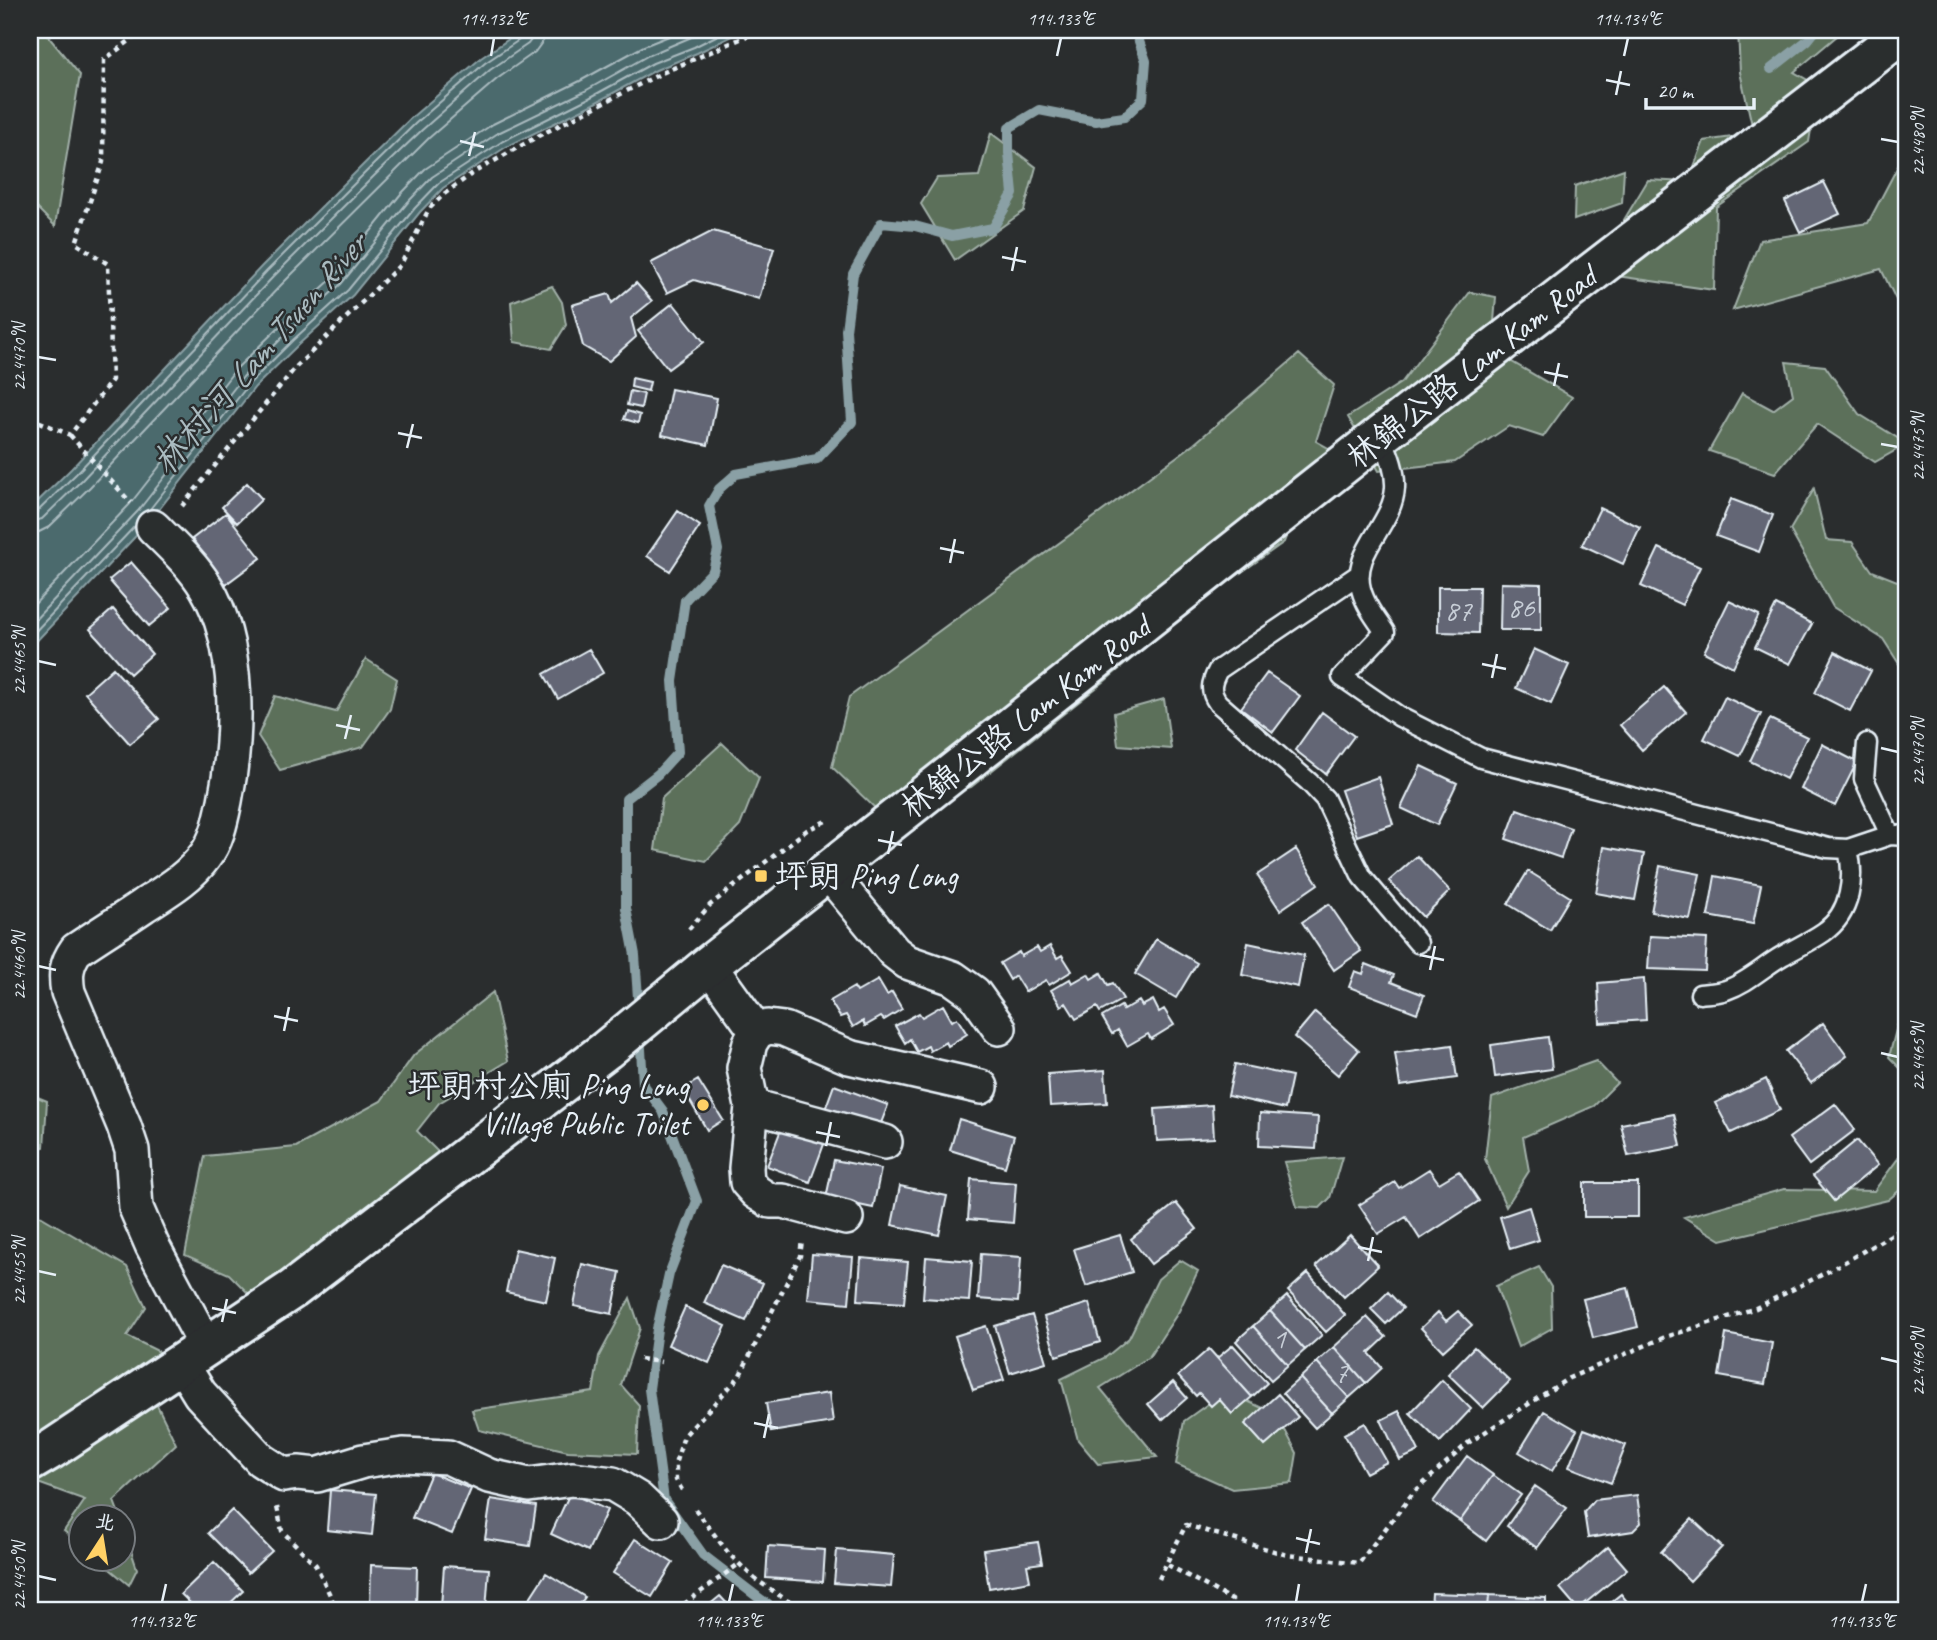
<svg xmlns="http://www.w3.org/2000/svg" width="1937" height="1640" viewBox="0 0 1937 1640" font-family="Caveat,'LXGW WenKai TC',sans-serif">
  <rect width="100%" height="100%" fill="#2a2d2e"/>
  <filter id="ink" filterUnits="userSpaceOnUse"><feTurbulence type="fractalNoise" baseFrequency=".0143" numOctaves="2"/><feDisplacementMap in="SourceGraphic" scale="14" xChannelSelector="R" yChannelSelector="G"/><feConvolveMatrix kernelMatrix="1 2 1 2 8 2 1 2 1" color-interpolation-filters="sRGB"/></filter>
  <g filter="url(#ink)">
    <path fill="#5b705a" stroke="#a2b0a9" stroke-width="2" d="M30,30H43L80,75L55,226L30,201Z
      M1738,30H1844L1794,72L1818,86L1809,142L1716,207L1714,290L1617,276L1604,253L1648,180L1688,182L1704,141L1754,134L1740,72Z
      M991,133L1036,167L1024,211L955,260L921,204L937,178L979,176Z
      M1907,149V322L1881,269L1733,310L1760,240L1868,223Z
      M1624,169L1622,203L1574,220L1575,186Z
      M552,286L562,302L566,325L551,349L514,342L511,302Z
      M1470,292L1496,297L1493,334L1507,359L1572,397L1543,437L1509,426L1455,462L1379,471L1348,417L1402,382Z
      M1299,354L1334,385L1316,441L1339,454L1308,479L1284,542L1197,604L1105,681L971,787L877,810L832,767L849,697L1194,444Z
      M1786,362L1825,366L1859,414L1907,444L1875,462L1817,424L1775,473L1709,451L1742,393L1773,410L1793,395Z
      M1814,489L1826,540L1852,542L1872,571L1897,581L1907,578V666L1903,670L1883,639L1833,607L1790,530Z
      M366,659L397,679L390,709L363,747L280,770L258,736L275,696L336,712Z
      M1164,699L1171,749L1118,745L1114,713Z
      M722,743L759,778L740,826L706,861L655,850L662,798Z
      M493,992L508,1061L439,1103L417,1131L444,1158L467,1176L447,1196L399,1195L378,1249L255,1300L229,1274L185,1255L205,1156L296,1147L381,1101L414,1055Z
      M1897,1026L1907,1032V1075L1889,1057Z
      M1596,1061L1617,1083L1594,1106L1523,1137L1529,1171L1506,1207L1485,1159L1492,1098Z
      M30,1094L47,1101L44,1147L30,1150Z
      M1907,1132V1184L1888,1200L1721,1240L1684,1217L1784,1189L1874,1191L1902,1153Z
      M1342,1157L1330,1198L1320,1208L1297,1207L1284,1162Z
      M30,1210L127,1267L146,1307L127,1336L166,1355L156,1403L176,1444L114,1501L120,1517L80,1518V1544L64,1531L85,1500L38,1483L30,1487Z
      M1180,1260L1198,1271L1179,1311L1149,1357L1100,1388L1157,1457L1098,1464L1078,1440L1061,1379L1106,1357L1129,1338L1158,1279Z
      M1539,1267L1551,1287L1552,1328L1518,1347L1496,1286Z
      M630,1298L640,1328L621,1385L639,1405L637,1454L568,1451L479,1430L472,1410L593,1392L599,1356Z
      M1226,1391L1277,1415L1297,1453L1292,1483L1232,1489L1176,1464L1184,1421Z
      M123,1526L137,1569L129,1585L99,1560H122Z"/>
    <path fill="#4c6a6d" stroke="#8aa0a5" stroke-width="2" d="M522,30H745L697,53L656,70L593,104L506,147L443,188L420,212L353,295L298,345L255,387L150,521L30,648V509L71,469L262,266L364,164L411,118L481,58Z"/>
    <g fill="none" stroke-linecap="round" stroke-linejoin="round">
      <path stroke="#aabbc0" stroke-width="2" d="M150,509L250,383L293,340L348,290L415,208L439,183L503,141L589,98L653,63L694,47L728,30
        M30,513L37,512L76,474L267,271L369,169L416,123L485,63L522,38L525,30
        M30,522L42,519L82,480L273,277L375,175L422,130L490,70L528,44L533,37L534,30
        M30,533L39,532L49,527L89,488L281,285L429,138L497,79L535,52L543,41L545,30
        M30,609L130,504L235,370L280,326L334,277L400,195L425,169L493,124L580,81L644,46L684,30
        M30,625L138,511L243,377L287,333L341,284L408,202L432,177L498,133L585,91L649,55L708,30
        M30,637L135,526"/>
      <path stroke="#8aa0a5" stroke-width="10" d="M1771,69L1808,40L1816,30
        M639,1012L635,955L626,908V799L658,774L678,752L673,681L685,600L713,571L718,550L709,506L719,489L736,474L817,459L852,422L846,330L853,274L881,223L915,226L952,236L993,228L1013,194L1009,153V128L1039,110L1096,121L1124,117L1143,99L1146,61L1135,30
        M640,1032L643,1084L663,1111L697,1201L669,1274L657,1329L649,1389L664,1500L703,1555L772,1608V1610"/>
    </g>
    <path fill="#636675" stroke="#e8f1f8" stroke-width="2" d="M1824,182L1840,214L1800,232L1785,201Z
      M713,231L774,248L759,299L694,280L667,293L651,263Z
      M636,283L652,301L631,318L636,337L609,361L583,346L572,305L609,294L612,303Z
      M673,303L704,342L668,369L638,331Z
      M632,378L650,382L648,391L631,387Z
      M671,389L717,398L708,445L662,435Z
      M630,391L644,394L641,408L627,405Z
      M627,411L640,415L638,423L624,419Z
      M247,483L262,499L237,523L222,507Z
      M1731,499L1773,515L1759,552L1716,536Z
      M1600,508L1640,527L1623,564L1582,545Z
      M678,511L700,526L670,571L647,556Z
      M226,513L261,558L226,584L192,539Z
      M1659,548L1700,567L1682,605L1641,586Z
      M131,562L171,608L149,626L109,580Z
      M1501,583L1541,584V630H1500Z
      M1438,587H1479L1478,633L1438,632Z
      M1729,601L1759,615L1733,667L1704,652Z
      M1776,605L1812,624L1790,664L1755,647Z
      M113,609L152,654L130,674L90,629Z
      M589,649L603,673L558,699L544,674Z
      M1534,649L1569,665L1551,704L1516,688Z
      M1835,652L1871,671L1850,711L1815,693Z
      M113,668L159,719L130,744L85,693Z
      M1267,673L1300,696L1273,732L1241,708Z
      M1664,687L1686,712L1642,750L1620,725Z
      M1725,697L1761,714L1740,756L1704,739Z
      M1322,712L1354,736L1326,774L1295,750Z
      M1770,719L1807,737L1786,779L1750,761Z
      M1822,744L1857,762L1835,806L1801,789Z
      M1421,766L1457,783L1437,825L1401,808Z
      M1378,777L1393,824L1357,836L1341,790Z
      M1517,809L1571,828L1561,858L1506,839Z
      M1604,847L1644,854L1635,900L1596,893Z
      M1296,849L1318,884L1280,910L1257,875Z
      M1417,856L1450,891L1423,917L1389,881Z
      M1660,866L1700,874L1690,919L1651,912Z
      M1528,871L1570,897L1550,930L1508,904Z
      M1715,876L1761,885L1753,924L1708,916Z
      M1329,904L1361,951L1334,970L1302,922Z
      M1650,936L1707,939L1705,971L1648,969Z
      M1156,939L1197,963L1176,998L1135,974Z
      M1248,943L1304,955L1298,987L1242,975Z
      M1050,946L1057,958L1062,955L1072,971L1049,985L1046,980L1025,992L1015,976L1010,980L1000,963L1019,952L1021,956L1037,947L1040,952Z
      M1366,964L1394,975L1391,982L1424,995L1417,1013L1349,987L1355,971L1363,974Z
      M1101,973L1108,985L1113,983L1123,999L1100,1012L1097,1007L1076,1019L1066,1003L1061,1006L1051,990L1070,979L1072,983L1088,974L1091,979Z
      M1644,979L1646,1020L1600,1023L1598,983Z
      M878,980L887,995L892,992L902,1009L884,1020L881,1017L865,1026L863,1021L853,1027L846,1015L840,1017L830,1001L854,987L857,992Z
      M1153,1000L1159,1012L1164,1009L1174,1025L1151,1039L1148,1034L1127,1046L1118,1030L1112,1034L1102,1017L1121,1006L1123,1010L1139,1001L1142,1006Z
      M943,1005L952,1021L957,1018L967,1034L948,1046L946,1042L930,1051L928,1046L917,1052L910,1039L905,1043L895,1026L919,1013L922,1017Z
      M1315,1012L1359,1050L1338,1075L1294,1037Z
      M1823,1023L1847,1056L1811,1083L1786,1051Z
      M1548,1037L1552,1069L1495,1077L1491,1045Z
      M1452,1045L1457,1078L1400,1086L1395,1053Z
      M1235,1064L1292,1076L1285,1109L1228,1096Z
      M1105,1070L1107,1103L1050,1106L1048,1074Z
      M1766,1079L1780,1110L1731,1133L1715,1103Z
      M698,1080L723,1120L707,1130L683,1089Z
      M834,1085L888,1105L876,1136L823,1115Z
      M1835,1104L1855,1130L1809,1165L1789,1138Z
      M1212,1105L1214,1138L1157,1141L1155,1109Z
      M1260,1113L1318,1117L1316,1149L1259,1146Z
      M1674,1114L1681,1146L1628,1156L1621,1124Z
      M959,1119L1014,1136L1005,1167L950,1150Z
      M782,1127L824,1144L810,1182L767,1166Z
      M1857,1140L1878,1165L1834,1201L1813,1176Z
      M834,1160L881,1169L873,1208L826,1198Z
      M1429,1169L1439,1183L1459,1171L1479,1201L1420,1239L1406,1217L1378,1234L1359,1205L1395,1182L1399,1188Z
      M971,1179L1016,1183L1013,1223L968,1219Z
      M1584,1183H1638V1217H1584Z
      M900,1186L947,1196L939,1235L892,1225Z
      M1176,1203L1197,1229L1151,1264L1131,1239Z
      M1529,1207L1539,1240L1510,1249L1500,1217Z
      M1120,1235L1132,1272L1086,1286L1074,1249Z
      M1350,1235L1378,1266L1344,1297L1316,1266Z
      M515,1249L555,1258L546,1301L506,1292Z
      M812,1254L853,1257L849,1303L808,1299Z
      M981,1254L1021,1257L1018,1302L978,1299Z
      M926,1257L972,1261L969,1301L923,1298Z
      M861,1258L908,1262L904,1303L858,1300Z
      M582,1264L620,1272L612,1314L574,1306Z
      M721,1265L763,1283L746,1321L704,1303Z
      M1308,1273L1345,1315L1326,1332L1288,1291Z
      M1628,1288L1638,1327L1593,1338L1583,1299Z
      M1388,1292L1403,1308L1386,1324L1371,1309Z
      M1287,1296L1322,1335L1305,1350L1270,1311Z
      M1089,1303L1100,1342L1056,1356L1044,1317Z
      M685,1307L726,1326L709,1363L668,1345Z
      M1270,1311L1305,1350L1288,1365L1253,1326Z
      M1458,1311L1472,1325L1443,1351L1421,1328L1438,1312L1446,1321Z
      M1032,1315L1046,1362L1010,1373L995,1326Z
      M1367,1317L1386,1337L1369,1353L1382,1368L1366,1383L1334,1347Z
      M986,1326L1004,1380L973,1390L955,1336Z
      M1253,1326L1288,1365L1271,1380L1236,1341Z
      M1726,1334L1772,1343L1765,1384L1719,1376Z
      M1233,1345L1267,1383L1252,1397L1217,1358Z
      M1334,1347L1366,1383L1349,1398L1317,1362Z
      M1474,1347L1510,1381L1483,1408L1448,1374Z
      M1209,1349L1252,1397L1232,1414L1219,1399L1211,1406L1199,1393L1196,1396L1178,1376Z
      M1317,1362L1349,1398L1332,1413L1300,1378Z
      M1300,1378L1332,1413L1315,1428L1283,1393Z
      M1442,1380L1471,1409L1440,1442L1410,1413Z
      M1173,1382L1187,1398L1162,1420L1148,1404Z
      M829,1393L833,1422L771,1432L766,1403Z
      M1278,1394L1298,1417L1265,1446L1245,1424Z
      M1399,1411L1419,1451L1400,1460L1381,1420Z
      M1544,1411L1577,1430L1552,1471L1519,1452Z
      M1365,1423L1387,1462L1366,1473L1344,1434Z
      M1584,1429L1626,1445L1611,1483L1569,1467Z
      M1467,1456L1493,1475L1460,1521L1433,1502Z
      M431,1473L471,1489L452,1534L412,1518Z
      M1493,1475L1521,1495L1486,1541L1460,1521Z
      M1535,1486L1567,1508L1537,1548L1507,1526Z
      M330,1490L376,1494L372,1535L327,1530Z
      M570,1493L607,1510L588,1551L551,1534Z
      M1637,1495L1641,1523L1633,1531L1588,1538L1584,1512L1594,1500Z
      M491,1499L536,1506L530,1546L485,1539Z
      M232,1510L272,1551L248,1573L208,1533Z
      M1692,1519L1722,1547L1690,1581L1661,1552Z
      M635,1539L673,1563L652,1597L613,1573Z
      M1038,1542L1042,1563L1027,1565L1030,1581L989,1588L983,1550Z
      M768,1546L825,1550L823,1582L766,1578Z
      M1608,1547L1627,1569L1578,1609L1560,1588Z
      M837,1550L894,1555L891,1587L834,1583Z
      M214,1562L243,1591L223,1610H197L181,1594Z
      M371,1565L417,1567L416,1607L370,1606Z
      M444,1566L489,1569L486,1610L441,1606Z
      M546,1573L585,1597L576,1610H529L524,1607Z
      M1432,1593L1489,1595L1488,1610H1431Z
      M1621,1594L1634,1610H1601Z
      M1489,1595L1546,1598V1610H1488Z
      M720,1596L733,1610H703Z
      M1417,1602L1418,1610H1359Z"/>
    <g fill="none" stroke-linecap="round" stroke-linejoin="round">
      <defs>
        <path id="service" d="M1381,435C1388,452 1396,469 1395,488C1393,525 1351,551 1361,589C1365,605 1376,619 1385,632L1342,677L1400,717L1481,758L1828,848L1848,849L1890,835L1907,836
          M1358,575L1218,670C1211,683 1209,691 1218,703L1309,782L1325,799L1362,877L1418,943
          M1867,743L1864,779L1890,835
          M1700,994C1708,993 1718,993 1726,990C1747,983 1763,967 1782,956C1796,948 1811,941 1824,932C1851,913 1855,878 1848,849"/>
        <path id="minor" d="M153,527C172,546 192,564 206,587C241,645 238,737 225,801C221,820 217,841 205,856C189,878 166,891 143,906C121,921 98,935 76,950C66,964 65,975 68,992L124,1126L132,1150L136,1208L152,1245L206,1346
          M828,872L894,952L907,962L953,978L974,993L999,1028
          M709,965L757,1032
          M752,1106L885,1142
          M846,1218L783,1201H770L756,1192L747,1182L746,1168L752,1106L744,1068L750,1043L757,1032L768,1027L784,1029L849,1057L981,1087
          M181,1363L200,1394L261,1460L284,1475L298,1473L317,1475L363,1461L403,1455L448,1457L489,1476L529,1485L572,1479L613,1484L638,1499L661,1521"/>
        <path id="secondary" d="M30,1462L52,1449L293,1289L606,1050L709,965L1381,435L1907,30"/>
      </defs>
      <use href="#service" stroke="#e8f1f8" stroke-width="23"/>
      <use href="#minor" stroke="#e8f1f8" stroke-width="38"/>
      <use href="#secondary" stroke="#e8f1f8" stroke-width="44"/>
      <path stroke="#e8f1f8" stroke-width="4.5" stroke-dasharray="5 5" stroke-linecap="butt" d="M30,426L40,422L70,435L112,380L108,264L76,243L103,162L104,60L144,30
        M70,435L131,503
        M182,506L295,368L401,264L429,209L444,194L473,173L540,135L662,73L761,30
        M689,929L710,905L807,830L830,819
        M640,1359L661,1362
        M682,1490L676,1480V1461L684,1436L739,1377L800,1256L802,1240
        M277,1507L282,1531L316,1565L337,1610
        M695,1509L729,1554L755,1579L788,1601L826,1608
        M1159,1579L1166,1564
        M676,1610L740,1563
        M1226,1610L1232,1600L1166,1564L1186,1525L1287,1555L1359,1563L1413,1493L1468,1443L1569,1378L1663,1338L1756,1308L1827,1272L1907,1226"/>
      <use href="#service" stroke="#2a2d2e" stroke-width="18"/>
      <use href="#minor" stroke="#2a2d2e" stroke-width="33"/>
      <use href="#secondary" stroke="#2a2d2e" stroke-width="38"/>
    </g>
  </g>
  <path fill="none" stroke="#e8f1f8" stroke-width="2.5" d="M491,56L494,38M1057,56L1061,38M1624,56L1628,38M1606,80L1630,85M1616,95L1621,71M1881,139L1898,142M460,141L484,147M469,156L475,132M1002,257L1026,262M1012,271L1017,247M38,357L56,360M1544,372L1568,377M1554,386L1559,363M398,433L422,438M1881,444L1898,447M407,448L413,424M940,548L964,553M950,563L955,539M38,661L56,665M1482,664L1506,669M1492,678L1497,654M336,725L360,730M345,739L351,715M1881,748L1898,752M878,840L902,845M888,854L893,831M1420,955L1444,960M38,966L56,970M1430,970L1435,946M274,1016L298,1021M284,1031L289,1007M1881,1053L1898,1057M816,1132L840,1137M826,1146L831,1122M1358,1247L1382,1252M1368,1261L1373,1237M38,1271L56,1275M212,1308L236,1313M222,1322L227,1299M1881,1358L1898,1362M754,1423L778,1428M764,1438L769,1414M1296,1538L1320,1544M1306,1553L1311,1529M38,1576L56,1580M162,1602L166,1584M729,1602L733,1584M1296,1602L1299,1584M1862,1602L1866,1584"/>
  <g fill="#ffd166" stroke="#2a2d2e" stroke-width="2.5">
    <rect x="754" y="869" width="14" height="14" rx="3.5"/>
    <circle cx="703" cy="1105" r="7"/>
  </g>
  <g text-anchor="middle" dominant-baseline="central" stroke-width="5" stroke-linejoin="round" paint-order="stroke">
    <g font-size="30" fill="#c7ced7">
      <text x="1521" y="607">86</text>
      <text x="1458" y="610">87</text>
      <text x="1279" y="1338">1</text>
      <text x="1341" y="1372">7</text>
    </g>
    <g font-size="33" fill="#e8f1f8" stroke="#2a2d2e">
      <text transform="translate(1471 367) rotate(-38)">林錦公路 Lam Kam Road</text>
      <text transform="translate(1025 717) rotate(-38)">林錦公路 Lam Kam Road</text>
    </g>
    <g font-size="33" fill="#e8f1f8" stroke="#2a2d2e" text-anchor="start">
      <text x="775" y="876">坪朗 Ping Long</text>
      <text x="689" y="1086" text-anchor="end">坪朗村公廁 Ping Long<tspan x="689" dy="38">Village Public Toilet</tspan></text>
    </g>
    <g font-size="35" font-style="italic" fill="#aabbc0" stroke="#2a2d2e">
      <text transform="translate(259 354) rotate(-49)">林村河 Lam Tsuen River</text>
    </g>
  </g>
  <rect width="1937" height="1640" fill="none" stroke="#2a2d2e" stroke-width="77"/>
  <g transform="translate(102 1538) rotate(12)"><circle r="33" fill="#2a2d2e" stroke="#767b7f" stroke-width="2"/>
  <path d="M0-5L12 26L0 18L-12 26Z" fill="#ffd166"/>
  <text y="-10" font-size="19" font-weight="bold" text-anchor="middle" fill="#e8f1f8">北</text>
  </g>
  <path d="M1646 98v10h108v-10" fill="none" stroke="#e8f1f8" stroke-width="3.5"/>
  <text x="1657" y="98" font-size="21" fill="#e8f1f8" stroke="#2a2d2e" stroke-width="5" paint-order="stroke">20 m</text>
  <rect x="38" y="38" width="1860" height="1564" fill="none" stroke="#e8f1f8" stroke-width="2.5"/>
  <g font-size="18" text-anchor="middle" fill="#e8f1f8">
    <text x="494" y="25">114.132°E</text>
    <text x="1061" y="25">114.133°E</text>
    <text x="1628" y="25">114.134°E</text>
    <text transform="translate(1918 142) rotate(-90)" y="6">22.4480°N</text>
    <text transform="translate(19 357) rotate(-90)" y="6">22.4470°N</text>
    <text transform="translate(1918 447) rotate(-90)" y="6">22.4475°N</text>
    <text transform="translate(19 661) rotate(-90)" y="6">22.4465°N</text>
    <text transform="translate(1918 752) rotate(-90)" y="6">22.4470°N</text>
    <text transform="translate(19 966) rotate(-90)" y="6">22.4460°N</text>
    <text transform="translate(1918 1057) rotate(-90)" y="6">22.4465°N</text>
    <text transform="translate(19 1271) rotate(-90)" y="6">22.4455°N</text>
    <text transform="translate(1918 1362) rotate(-90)" y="6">22.4460°N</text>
    <text transform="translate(19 1576) rotate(-90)" y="6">22.4450°N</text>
    <text x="162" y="1627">114.132°E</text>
    <text x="729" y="1627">114.133°E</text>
    <text x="1296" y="1627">114.134°E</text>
    <text x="1862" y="1627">114.135°E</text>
  </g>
</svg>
